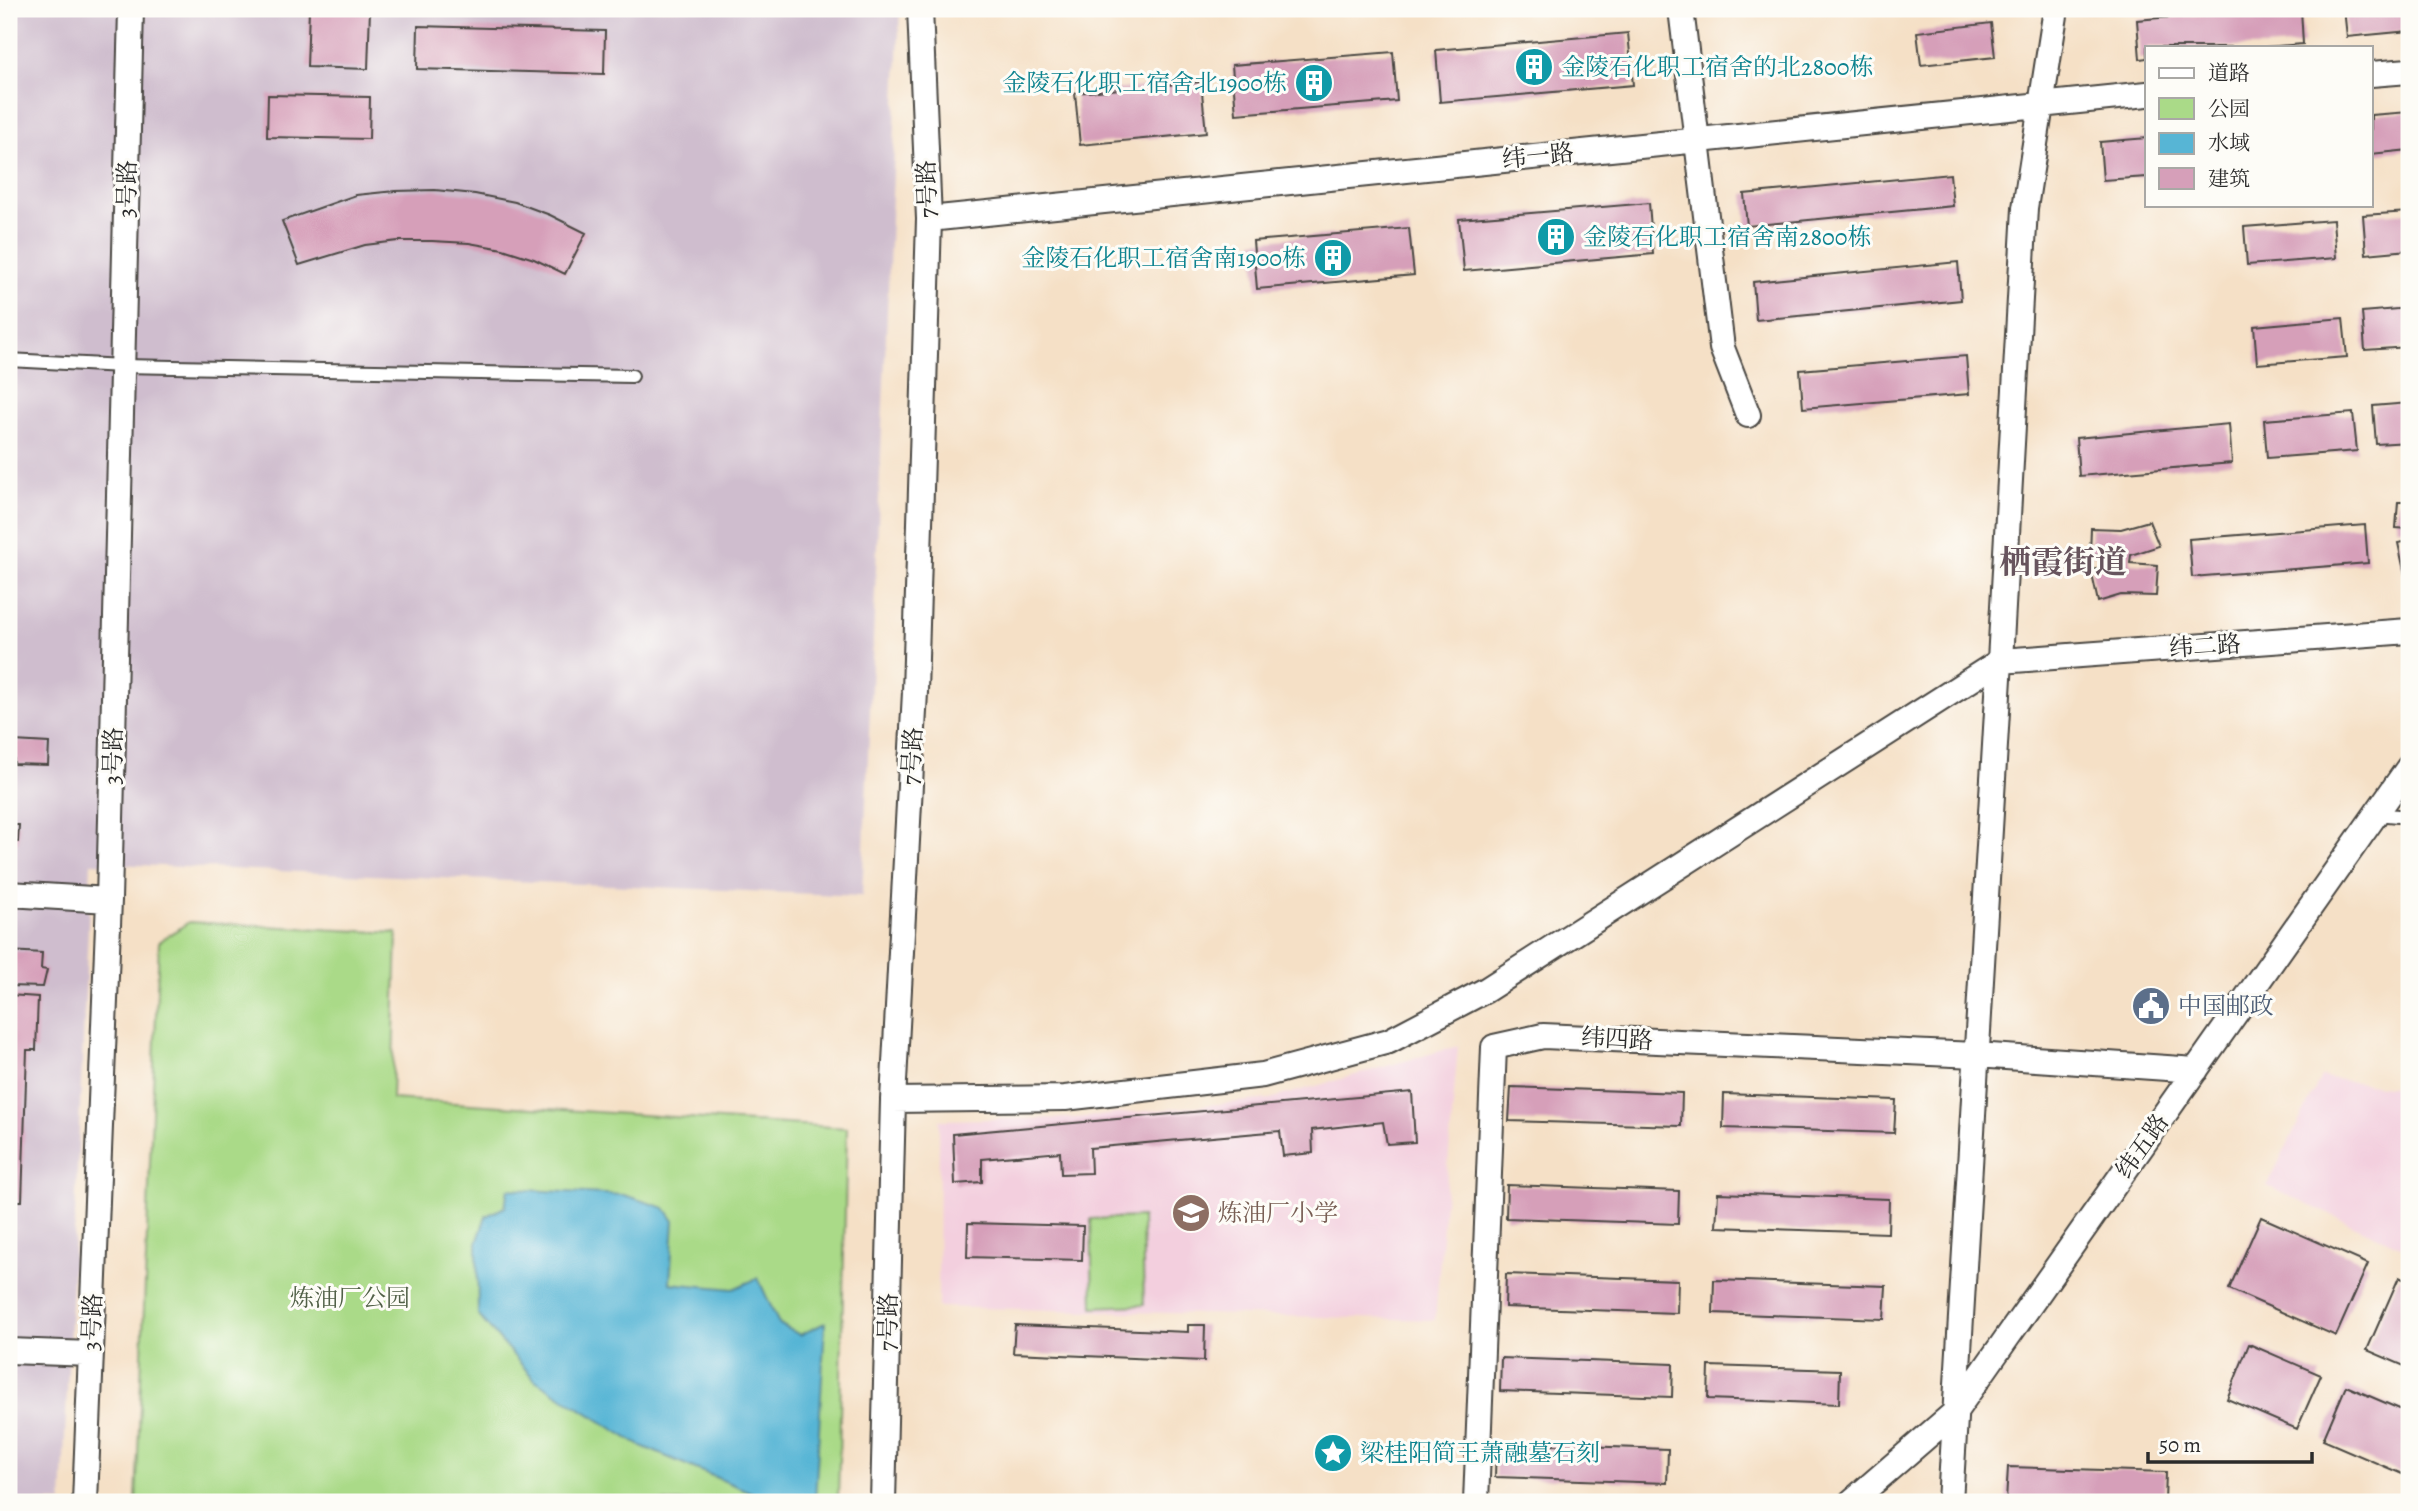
<svg xmlns="http://www.w3.org/2000/svg" width="2418" height="1511" viewBox="0 0 2418 1511" font-family="Alegreya,'Noto Serif SC',serif">
  <rect width="100%" height="100%" fill="#fdfcf7"/>
  <filter id="ink" filterUnits="userSpaceOnUse"><feTurbulence type="fractalNoise" baseFrequency=".0143" numOctaves="2"/><feDisplacementMap in="SourceGraphic" scale="14" xChannelSelector="R" yChannelSelector="G"/><feConvolveMatrix kernelMatrix="1 2 1 2 8 2 1 2 1" color-interpolation-filters="sRGB"/></filter>
  <filter id="wash" filterUnits="userSpaceOnUse"><feTurbulence type="fractalNoise" baseFrequency=".00686" numOctaves="4" result="noise"/><feDisplacementMap in="SourceGraphic" scale="28" xChannelSelector="R" yChannelSelector="G"/><feGaussianBlur stdDeviation="1.57" result="paint"/><feColorMatrix in="noise" values="0 0 0 0 0 0 0 0 0 0 0 0 0 0 0 0 0 1.4 0 .05"/><feComposite in="paint" operator="in"/></filter>
  <g filter="url(#wash)">
    <rect width="100%" height="100%" fill="#f5e0c6"/>
    <path fill="#f3cfde" d="M1458,1046L1435,1320L938,1307L939,1120L1075,1118L1270,1099Z
      M2321,1077L2409,1090V1250L2267,1186Z"/>
    <path fill="#cfbdce" d="M9,9H900L862,896L91,863L62,1502H9Z"/>
    <path fill="#aada88" stroke="#6a825a" stroke-width="2" d="M189,922L397,933L392,1099L847,1128L838,1502H136L159,942Z
      M1142,1217L1144,1305L1093,1307L1091,1219Z"/>
    <path fill="#57b5d5" stroke="#417080" stroke-width="2" d="M508,1189L624,1195L665,1208L674,1221L670,1283L733,1289L758,1278L779,1324L800,1335L825,1323L815,1502H774L639,1445L535,1380L478,1315L477,1243L486,1216L505,1207Z"/>
    <g id="blocks">
      <path fill="#d69fb9" d="M309,9H370L368,69L307,67Z
        M2264,9H2301L2303,44L2265,47H2147V58L2140,59L2137,20Z
        M2344,9H2409V31L2347,37Z
        M1991,23L1995,57L1921,65L1917,32Z
        M418,26L605,31L604,74L417,69Z
        M1628,33L1633,85L1440,102L1436,50Z
        M1393,52L1397,101L1236,114L1232,65Z
        M1201,82L1206,133L1080,145L1075,93Z
        M268,95L370,97L369,139L267,137Z
        M2409,112V150L2371,154V115Z
        M2147,138V177L2103,180L2100,142Z
        M1950,174L1953,206L1747,226L1744,194Z
        M435,190L475,194L515,202L550,215L586,233L565,274L534,259L503,249L469,243L432,241H398L365,245L299,265L282,221L356,195L395,191Z
        M1649,203L1653,254L1464,271L1459,219Z
        M2409,212V250L2366,254L2363,215Z
        M2333,220L2336,258L2247,265L2244,227Z
        M1409,228L1414,275L1257,289L1253,241Z
        M1958,262L1961,300L1756,320L1753,282Z
        M2409,308V347L2365,350L2362,312Z
        M2343,318L2347,357L2257,364L2254,326Z
        M1966,356L1969,394L1803,408L1800,370Z
        M2409,403V442L2376,444L2373,406Z
        M2353,413L2357,451L2267,458L2264,420Z
        M2229,424L2232,463L2079,476L2076,438Z
        M2398,502H2409V529L2396,528Z
        M2149,521L2159,546L2131,555L2130,563L2158,565L2156,596L2121,595L2098,602L2091,570L2115,565V556L2090,555L2091,528L2121,529Z
        M2365,525L2368,563L2192,577L2189,539Z
        M2409,541V574L2405,575L2398,543Z
        M14,741L49,743L48,765L14,764Z
        M9,825H19L18,842H9Z
        M9,951L42,953L41,969L47,970L43,987L9,986Z
        M9,995L38,997L36,1050H27L22,1201H14L12,1257H9Z
        M1511,1087L1682,1093L1681,1126L1509,1121Z
        M1412,1092L1415,1142L1387,1144L1383,1122L1312,1130L1313,1153L1283,1156L1280,1131L1090,1148L1091,1173L1061,1174L1060,1152L982,1159V1182L955,1184L953,1134Z
        M1724,1094L1896,1100L1894,1133L1723,1128Z
        M1507,1185L1679,1191L1678,1224L1506,1218Z
        M1718,1193L1889,1199L1888,1233L1716,1227Z
        M2261,1217L2368,1264L2336,1336L2229,1289Z
        M968,1223L1083,1226L1082,1260L967,1257Z
        M1506,1274L1678,1280L1677,1313L1505,1307Z
        M2399,1277L2409,1282V1368L2367,1350Z
        M1714,1280L1886,1286L1884,1319L1713,1313Z
        M1015,1325L1188,1332V1325H1205L1204,1361L1013,1353Z
        M2249,1344L2321,1375L2297,1429L2227,1399Z
        M1501,1358L1673,1364L1672,1397L1500,1391Z
        M1709,1366L1840,1370L1839,1404L1708,1399Z
        M2346,1386L2409,1413V1477L2323,1440Z
        M1496,1443L1668,1449L1667,1483L1495,1477Z
        M2008,1467L2166,1472L2165,1502H2006Z"/>
    </g>
  </g>
  <g filter="url(#ink)">
    <use href="#blocks" fill-opacity="0" stroke="#494642" stroke-width="2"/>
    <g fill="none" stroke-linecap="round" stroke-linejoin="round">
      <defs>
        <path id="service" d="M9,360L122,366L632,376
          M2376,814L2409,817"/>
        <path id="minor" d="M1681,9L1722,348L1748,415
          M2056,9L2025,208L2000,661L2409,631
          M2371,74L2409,71
          M929,219L2147,94
          M9,894L109,900
          M893,1100L1065,1098L1263,1075L1389,1041L1486,990L2000,661L1950,1502
          M9,1351L91,1354
          M85,1502L109,900L131,9
          M883,1502L893,1100L915,692L929,219L920,9
          M1476,1502L1494,1047L1543,1036L1976,1055L2196,1070
          M1851,1502L1954,1413L2409,767"/>
      </defs>
      <use href="#service" stroke="#494642" stroke-width="16"/>
      <use href="#minor" stroke="#494642" stroke-width="28"/>
      <use href="#service" stroke="#fff" stroke-width="12"/>
      <use href="#minor" stroke="#fff" stroke-width="24"/>
    </g>
  </g>
  <defs>
    <symbol id="building-disc" viewBox="-11 -11 22 22"><circle r="9.5" fill="#0f9aa8" stroke="#fdfcf7"/><path d="M-4-6H4V6H1V3H-1V6H-4ZM-2.5-4.3h1.7v1.8h-1.7ZM.8-4.3h1.7v1.8H.8ZM-2.5-1h1.7V.8h-1.7ZM.8-1h1.7V.8H.8Z" fill="#fff"/></symbol>
    <symbol id="civic-disc" viewBox="-11 -11 22 22"><circle r="9.5" fill="#5c6f8a" stroke="#fdfcf7"/><path d="M-.6-6.5H3V-4.5H.6V-3L4-1V1h2V6H-6V1h2V-1L-.6-3ZM-1.2 2.5V6h2.4V2.5Z" fill="#fff"/></symbol>
    <symbol id="school-disc" viewBox="-11 -11 22 22"><circle r="9.5" fill="#8d6e63" stroke="#fdfcf7"/><path d="M0-5L7-2L0 1L-7-2ZM-4 1L0 2.5L4 1V4Q0 6-4 4Z" fill="#fff"/></symbol>
    <symbol id="sight-disc" viewBox="-11 -11 22 22"><circle r="9.5" fill="#0f9aa8" stroke="#fdfcf7"/><path d="M0-6L1.8-2.2L6-1.7L2.9 1.2L3.7 5.4L0 3.3L-3.7 5.4L-2.9 1.2L-6-1.7L-1.8-2.2Z" fill="#fff"/></symbol>
  </defs>
  <g fill-rule="evenodd">
    <use href="#building-disc" x="1512" y="45" width="44" height="44"/>
    <use href="#building-disc" x="1292" y="61" width="44" height="44"/>
    <use href="#building-disc" x="1534" y="215" width="44" height="44"/>
    <use href="#building-disc" x="1311" y="236" width="44" height="44"/>
    <use href="#civic-disc" x="2129" y="984" width="44" height="44"/>
    <use href="#school-disc" x="1169" y="1191" width="44" height="44"/>
    <use href="#sight-disc" x="1311" y="1431" width="44" height="44"/>
  </g>
  <g text-anchor="middle" dominant-baseline="central" stroke-width="6" stroke-linejoin="round" paint-order="stroke">
    <g font-size="24" fill="#0d838f" stroke="#fdfcf7" text-anchor="start">
      <text x="1561" y="67">金陵石化职工宿舍的北2800栋</text>
      <text x="1287" y="83" text-anchor="end">金陵石化职工宿舍北1900栋</text>
      <text x="1583" y="237">金陵石化职工宿舍南2800栋</text>
      <text x="1306" y="258" text-anchor="end">金陵石化职工宿舍南1900栋</text>
      <text x="1360" y="1453">梁桂阳简王萧融墓石刻</text>
    </g>
    <g font-size="24" fill="#2b2b2b" stroke="#fdfcf7">
      <text transform="translate(1538 156) rotate(-6)">纬一路</text>
      <text transform="translate(127 189) rotate(-89)">3号路</text>
      <text transform="translate(927 189) rotate(-92)">7号路</text>
      <text transform="translate(2205 646) rotate(-4)">纬二路</text>
      <text transform="translate(113 756) rotate(-89)">3号路</text>
      <text transform="translate(912 756) rotate(-87)">7号路</text>
      <text transform="translate(1617 1039) rotate(3)">纬四路</text>
      <text transform="translate(2142 1146) rotate(-55)">纬五路</text>
      <text transform="translate(92 1322) rotate(-88)">3号路</text>
      <text transform="translate(888 1322) rotate(-89)">7号路</text>
    </g>
    <g font-size="24" fill="#4e5e75" stroke="#fdfcf7" text-anchor="start">
      <text x="2178" y="1006">中国邮政</text>
    </g>
    <g font-size="24" fill="#785e54" stroke="#fdfcf7" text-anchor="start">
      <text x="1218" y="1213">炼油厂小学</text>
    </g>
    <g font-size="24" fill="#516047" stroke="#fdfcf7">
      <text x="350" y="1298">炼油厂公园</text>
    </g>
    <g font-size="32" font-weight="bold" fill="#67545d" stroke="#fdfcf7">
      <text x="2063" y="562">栖霞街道</text>
    </g>
  </g>
  <rect width="2418" height="1511" fill="none" stroke="#fdfcf7" stroke-width="35"/>
  <rect x="2145" y="46" width="228" height="161" fill="#fdfcf7" stroke="#a9a8a5" stroke-width="2"/>
  <rect x="2159" y="68" width="35" height="10" fill="#ffffff" stroke="#a9a8a5" stroke-width="2"/>
  <text x="2208" y="80" font-size="21" fill="#2b2b2b">道路</text>
  <rect x="2159" y="98" width="35" height="21" fill="#aada88" stroke="#a9a8a5" stroke-width="2"/>
  <text x="2208" y="116" font-size="21" fill="#2b2b2b">公园</text>
  <rect x="2159" y="133" width="35" height="21" fill="#57b5d5" stroke="#a9a8a5" stroke-width="2"/>
  <text x="2208" y="150" font-size="21" fill="#2b2b2b">水域</text>
  <rect x="2159" y="168" width="35" height="21" fill="#d69fb9" stroke="#a9a8a5" stroke-width="2"/>
  <text x="2208" y="186" font-size="21" fill="#2b2b2b">建筑</text>
  <path d="M2148 1452v10h164v-10" fill="none" stroke="#2b2b2b" stroke-width="3.5"/>
  <text x="2159" y="1452" font-size="21" fill="#2b2b2b" stroke="#fdfcf7" stroke-width="5" paint-order="stroke">50 m</text>
</svg>
